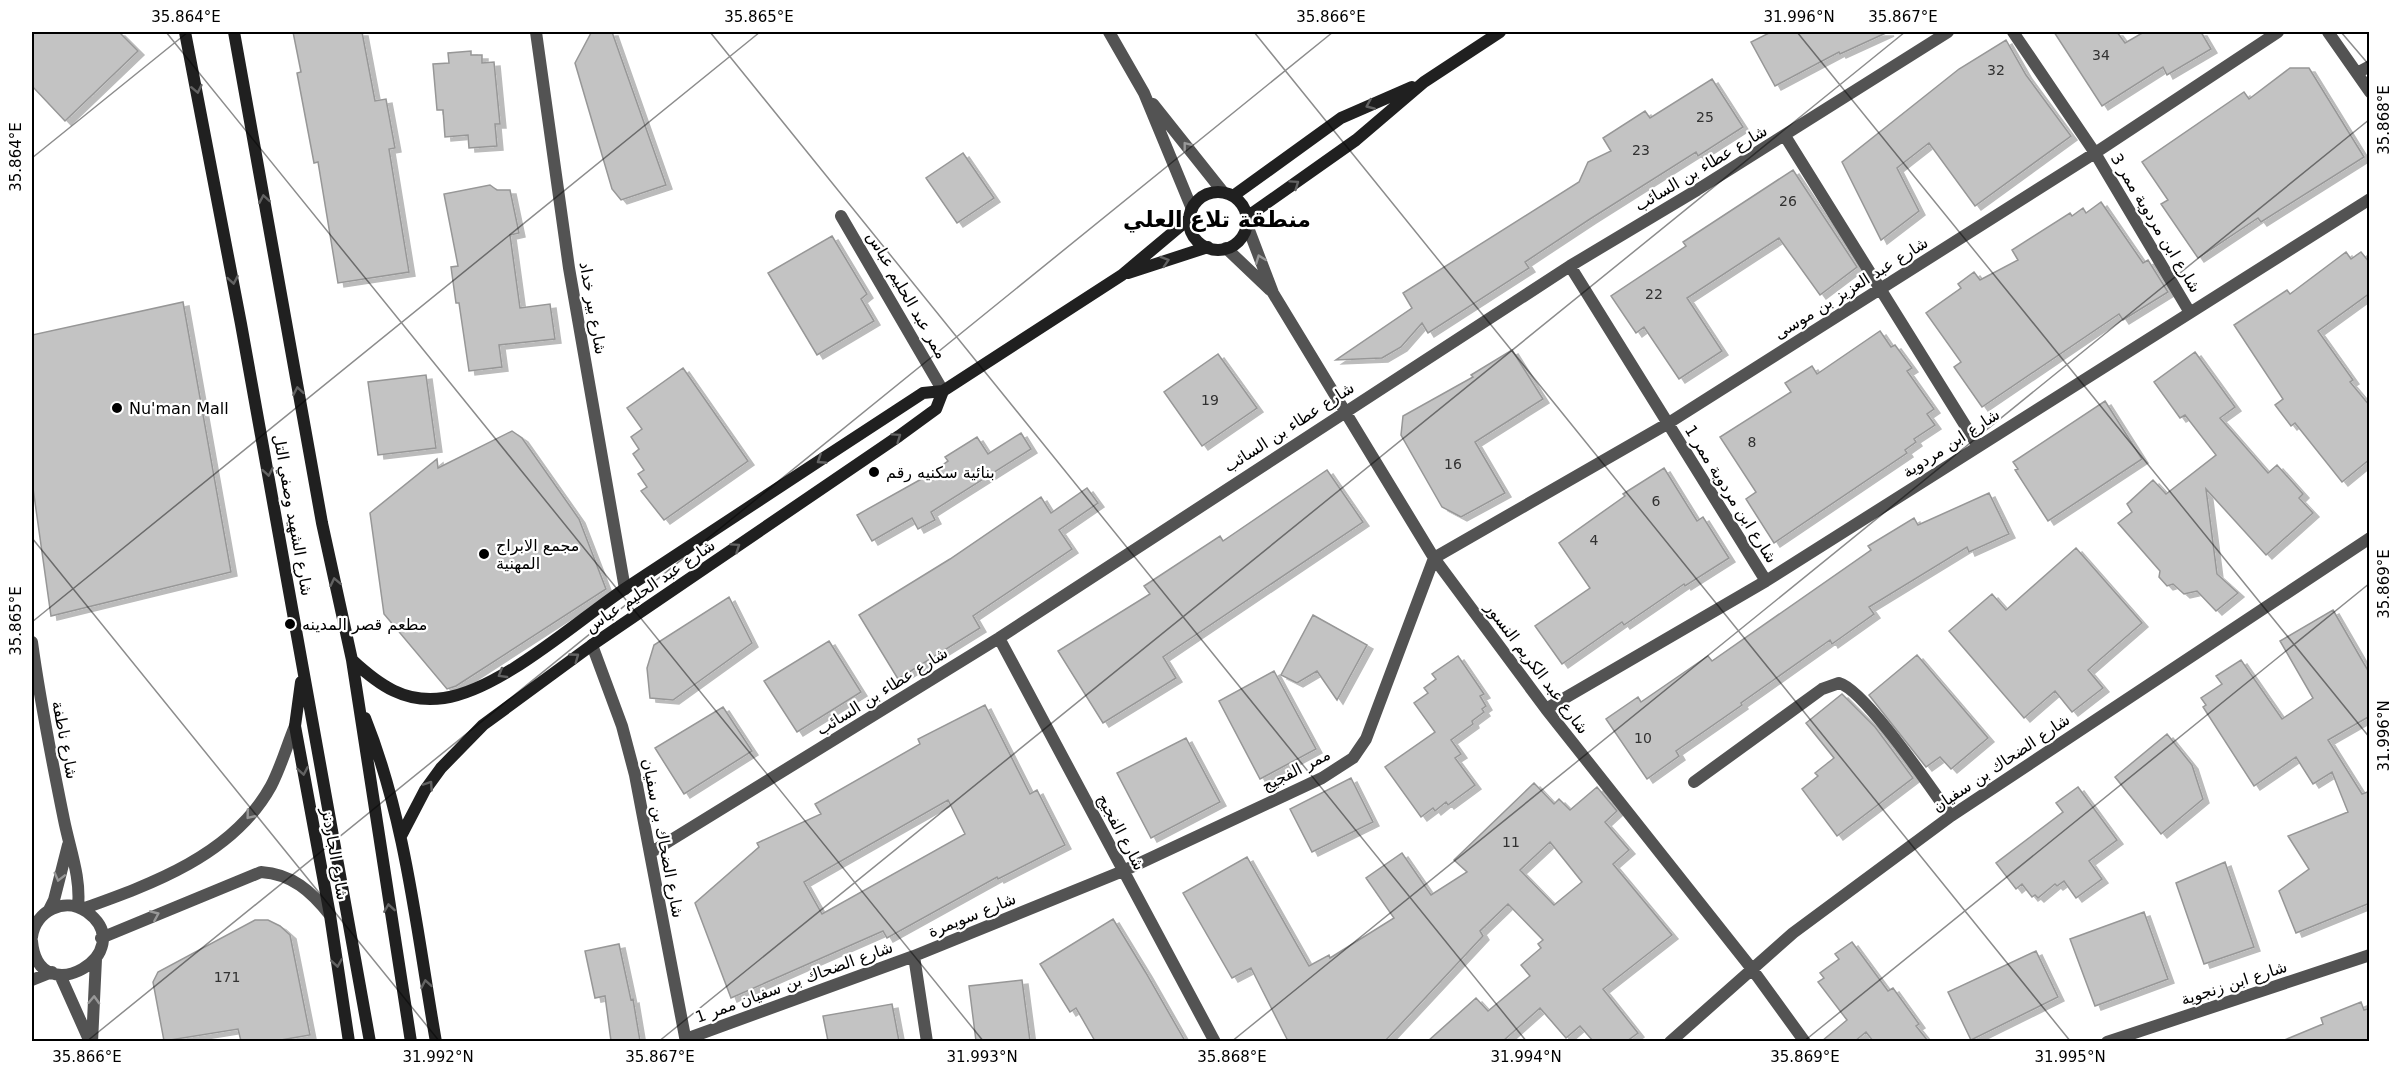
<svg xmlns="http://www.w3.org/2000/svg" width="2401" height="1073" viewBox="0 0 2401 1073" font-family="'DejaVu Sans',Cairo,sans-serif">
  <defs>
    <filter id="shadow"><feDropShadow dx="6" dy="4" stdDeviation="0" flood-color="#0004"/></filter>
  </defs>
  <rect width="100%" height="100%" fill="#fff"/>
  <path fill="#c3c3c3" stroke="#979797" stroke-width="1.5" fill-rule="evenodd" filter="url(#shadow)" d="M32,32H119L138,51L65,121L32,86Z
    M293,32H362L375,101L386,99L395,148L389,149L409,272L338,283L318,162L314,163L297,73L301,72Z
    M612,32L666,185L621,200L612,189L575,63L591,33Z
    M1771,32H1888L1840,54L1839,52L1775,86L1751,42Z
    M2054,32H2117L2125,43L2144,32H2201L2211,49L2167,75L2163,67L2102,106Z
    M2006,40L2026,75L2071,136L1975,206L1929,143L1897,168L1919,211L1881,240L1842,162L1959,69Z
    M471,51V55H482V63L494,62L500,124H495L497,146L469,148L468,135L445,137L443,110H437L433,64L449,63L448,53Z
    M2290,68H2309L2364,157L2261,222L2258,218L2198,258L2161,204L2168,200L2142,162L2244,92L2249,99Z
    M1712,79L1743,127L1698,156L1696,152L1590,219L1525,262L1529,268L1428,333L1422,323L1401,347L1382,358L1336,360L1412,308L1403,293L1579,182L1588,162L1611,151L1603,138L1645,111L1650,118Z
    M963,153L994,198L957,223L926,178Z
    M1793,170L1857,267L1820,295L1779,238L1687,298L1722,351L1679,379L1644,327L1636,333L1611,296L1686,246L1683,242Z
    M490,185L497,190H510L519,233L510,235L520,308L550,304L555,339L499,345L502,367L469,371L459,303H456L451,267L458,266L444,194Z
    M2101,202L2143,263L2148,260L2168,292L2123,320L2119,314L1982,407L1954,367L1961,362L1926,313L1961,288L1958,284L1974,272L1980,280L2018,260L2012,250L2070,213L2072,216L2083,208L2086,213Z
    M832,236L867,294L861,299L874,321L817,355L768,273Z
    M2346,252L2351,259L2361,252L2370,263V293L2318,331L2353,380L2350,382L2370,406V459L2342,482L2295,423L2291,426L2275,405L2283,399L2234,325L2287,290L2290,294Z
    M183,302L231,572L51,616L32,481V335Z
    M1880,331L1891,347L1895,345L1912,368L1907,371L1934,409L1927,414L1935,425L1914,439L1916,442L1905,450L1907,453L1774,543L1746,499L1756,492L1720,437L1791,392L1785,383L1812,366L1817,374Z
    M1512,350L1543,399L1475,442L1505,493L1461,517L1442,507L1401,435L1403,416L1473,377L1471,375Z
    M2195,352L2235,407L2220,418L2268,473L2277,465L2303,494L2299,498L2313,513L2266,555L2206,489L2217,574L2238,593L2216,611L2197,591L2184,594L2173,584L2167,586L2159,577L2160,571L2118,523L2132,512L2127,504L2153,480L2166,494L2216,455L2185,415L2180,418L2154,382Z
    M1218,354L1257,408L1202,446L1164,392Z
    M683,368L748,461L664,520L641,491L647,487L638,474L644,470L633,454L639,449L631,437L642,429L627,408Z
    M426,375L436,448L378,455L368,382Z
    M2105,401L2142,459L2048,521L2015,470L2018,469L2013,462Z
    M512,431L522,438L579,519L606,589L456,686L447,689L384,614L370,513L437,459L438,468Z
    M1021,433L1031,449L931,512L935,520L918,529L912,518L872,541L857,515L925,477L948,461L945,457L977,437L988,454Z
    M1664,468L1697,521L1703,517L1729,558L1685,586L1684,584L1624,625L1622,622L1562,664L1535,626L1590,588L1559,543L1625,496L1623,494Z
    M1327,470L1363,522L1163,657L1176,678L1103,723L1058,651L1150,594L1144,586L1220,536L1223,541Z
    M1087,488L1098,503L1059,530L1072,549L973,616L980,628L898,679L859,615L950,559L1041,497L1051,513Z
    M1989,493L2009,534L1969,552L1967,547L1869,607L1874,614L1832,644L1830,640L1741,703L1742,705L1676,751L1679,756L1647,779L1606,719L1638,697L1641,702L1708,656L1712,661L1871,550L1868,546L1914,518L1918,525Z
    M2076,548L2142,623L2088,670L2103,688L2072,712L2055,691L2024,718L1949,631L1992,594L2006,610Z
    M729,597L752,643L673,700L650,698L647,668L654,645Z
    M2333,610L2370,674V716L2328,740L2362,794L2370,791V903L2296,933L2279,891L2309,869L2288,836L2348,812L2332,772L2313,784L2296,757L2254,786L2203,707L2206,705L2201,698L2222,684L2216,676L2241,660L2282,719L2313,698L2280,641Z
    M1313,615L1367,645L1337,700L1317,671L1297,683L1281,675Z
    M829,641L861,692L797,732L764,681Z
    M1917,655L1988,738L1951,769L1940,757L1926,767L1869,695Z
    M1458,656L1484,694L1480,696L1486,706L1482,709L1484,712L1472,721L1473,724L1451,740L1461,754L1455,758L1475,785L1448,805L1446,802L1435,811L1433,808L1421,817L1385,767L1435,732L1414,703L1428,693L1424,688L1436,679L1432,674Z
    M1274,671L1316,749L1260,779L1219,701Z
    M1842,694L1875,727L1913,778L1837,836L1802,789L1818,776L1815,773L1834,758L1806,723Z
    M985,705L1030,794L1037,790L1065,845L998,879L997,877L887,938L883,931L731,998L695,903L759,847L757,843L821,814L815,804L920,744L918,739ZM948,800L965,834L822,914L804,882Z
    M723,707L752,751L684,794L655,748Z
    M2167,734L2192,765L2203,799L2161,834L2115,777Z
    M1186,738L1220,802L1151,838L1117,773Z
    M1351,778L1373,822L1312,852L1290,809Z
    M1534,783L1554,804L1559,799L1570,810L1597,787L1617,811L1605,822L1629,850L1613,864L1672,935L1603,989L1638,1033L1627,1041H1593L1580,1026L1566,1038L1540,1008L1503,1041H1428L1476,998L1488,1011L1530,976L1521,965L1541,948L1538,944L1543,940L1508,904L1480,931L1483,936L1385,1041H1288L1251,968L1232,978L1183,893L1247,857L1309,966L1329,955L1330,958L1394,918L1366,878L1402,853L1431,895L1467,872L1454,860ZM1550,842L1582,882L1554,905L1520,870Z
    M2078,787L2117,840L2089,861L2102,879L2076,898L2064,881L2057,886L2055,884L2038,898L2035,895L2032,897L2022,884L2016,889L1996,863L2063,812L2056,803Z
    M2225,862L2254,947L2204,964L2176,883Z
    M2144,912L2168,979L2095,1006L2070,939Z
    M1113,919L1146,973L1185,1041H1095L1076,1008L1070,1012L1040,964Z
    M255,920H268L280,926L290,935L310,1035L275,1041H241L238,1029L164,1041L153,982L158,972Z
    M1852,942L1888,991L1893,988L1919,1024L1916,1026L1928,1041H1873L1866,1032L1855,1041H1822L1847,1020L1818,982L1824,978L1820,973L1839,959L1835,954Z
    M619,944L631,1000L633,999L640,1041H611L605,996L595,998L585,951Z
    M2036,951L2058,997L1971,1040L1948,992Z
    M1022,980L1030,1041H976L969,986Z
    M2361,1002L2364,1010L2370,1008V1041H2282L2323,1024L2321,1018Z
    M892,1004L899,1041H828L823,1016Z"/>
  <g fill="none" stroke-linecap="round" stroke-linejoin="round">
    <path stroke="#535353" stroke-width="12" d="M536,32L569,268L625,589
      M1109,32L1144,93L1192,209
      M2013,32L2095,153L2189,311
      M2328,32L2370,92
      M2357,73L2370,66
      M1153,104L1223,192
      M1785,136L1978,446
      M841,216L943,391
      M1247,225L1273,293L1434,558L1546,709L1752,969L1805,1042
      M1226,248L1270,290
      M1570,266L1766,581
      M999,638L1215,1042
      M32,642C40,702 52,761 64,820C70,850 81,877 78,907
      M592,645L622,726L635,775L686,1042
      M1546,709L1766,581L2370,199
      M1694,782L1822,689L1839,683C1865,690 1932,790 1951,816
      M650,853L999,638L1570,266L1697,190L1948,32
      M82,909C152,884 233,855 271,786C281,767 287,745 295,726
      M49,910L54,900L68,845
      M32,937C35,911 65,896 87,912C142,952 38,1014 32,941
      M101,938L261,872C292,874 311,891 330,915
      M60,975L90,1042
      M32,980L52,972
      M686,1039L914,956
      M92,1042L96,959
      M927,1042L914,956L1123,871L1322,778L1353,758L1366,739L1434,558L1667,424L2095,153L2278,32
      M1670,1042L1793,933L1951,816L2370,538
      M2107,1042L2370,955"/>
    <path stroke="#202020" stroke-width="12" d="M185,32L241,324L370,1042
      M234,32L322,523L352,660L411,1042
      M1189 221a29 29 0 1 1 58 0a29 29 0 1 1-58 0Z
      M1233,196L1341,118L1412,87
      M1247,217L1356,140L1424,82L1500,32
      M1128,273L1208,247
      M352,660C379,685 405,704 444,698C501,690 578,620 626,588C725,522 824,458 923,393L943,391L1122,275L1190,218
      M301,682L295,726L330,915L349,1042
      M365,718C406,820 417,934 436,1042
      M401,836L425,790L441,768L483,725L592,645L899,436L936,409L943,391"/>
  </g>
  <defs><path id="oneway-chevron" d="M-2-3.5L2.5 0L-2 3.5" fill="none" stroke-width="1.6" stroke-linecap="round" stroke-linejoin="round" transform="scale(1.5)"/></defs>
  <g stroke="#636363">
    <use href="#oneway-chevron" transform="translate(197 89) rotate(78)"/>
    <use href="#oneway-chevron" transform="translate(1370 105) rotate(157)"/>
    <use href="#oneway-chevron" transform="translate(1295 184) rotate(-35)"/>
    <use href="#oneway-chevron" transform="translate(264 199) rotate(-100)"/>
    <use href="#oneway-chevron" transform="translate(1165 261) rotate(-18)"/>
    <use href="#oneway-chevron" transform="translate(233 280) rotate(80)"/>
    <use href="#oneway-chevron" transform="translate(298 391) rotate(-100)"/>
    <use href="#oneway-chevron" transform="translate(897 437) rotate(-35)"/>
    <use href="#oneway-chevron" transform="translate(821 460) rotate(147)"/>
    <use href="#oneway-chevron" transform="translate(268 472) rotate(80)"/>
    <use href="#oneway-chevron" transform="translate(736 547) rotate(-34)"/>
    <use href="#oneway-chevron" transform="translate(335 582) rotate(-102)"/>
    <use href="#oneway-chevron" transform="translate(575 657) rotate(-36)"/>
    <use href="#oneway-chevron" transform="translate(502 674) rotate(149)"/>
    <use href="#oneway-chevron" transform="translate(303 771) rotate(80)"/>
    <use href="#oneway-chevron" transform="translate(429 785) rotate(-56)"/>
    <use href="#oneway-chevron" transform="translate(389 908) rotate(-99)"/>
    <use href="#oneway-chevron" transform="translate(337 963) rotate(81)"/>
    <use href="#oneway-chevron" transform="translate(426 984) rotate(-100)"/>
  </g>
  <g stroke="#989898">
    <use href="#oneway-chevron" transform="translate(1187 146) rotate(-128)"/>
    <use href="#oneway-chevron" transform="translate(1260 259) rotate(-111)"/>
    <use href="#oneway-chevron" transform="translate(250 815) rotate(129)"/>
    <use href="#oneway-chevron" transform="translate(59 877) rotate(104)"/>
    <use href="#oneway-chevron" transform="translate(155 915) rotate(-23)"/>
    <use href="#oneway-chevron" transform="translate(94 1000) rotate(-88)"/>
  </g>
  <path fill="none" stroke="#000" stroke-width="1.5" stroke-opacity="0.45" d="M166,32L984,1042M710,32L1527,1042M1254,32L2071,1042M1797,32L2370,738M2341,32L2370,66M32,158L188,32M32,538L440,1042M32,622L760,32M86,1042L1333,32M658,1042L1905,32M1231,1042L2370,119M1803,1042L2370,583"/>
  <g fill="#000" stroke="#fff" stroke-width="2">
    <circle cx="117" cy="408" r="6"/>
    <circle cx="874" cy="472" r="6"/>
    <circle cx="484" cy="554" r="6"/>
    <circle cx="290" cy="624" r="6"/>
  </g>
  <g text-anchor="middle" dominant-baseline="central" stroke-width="4.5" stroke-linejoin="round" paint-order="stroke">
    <g font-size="14" fill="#313131">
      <text x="2101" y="55">34</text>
      <text x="1996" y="70">32</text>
      <text x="1705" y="117">25</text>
      <text x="1641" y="150">23</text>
      <text x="1788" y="201">26</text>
      <text x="1654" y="294">22</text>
      <text x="1210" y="400">19</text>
      <text x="1752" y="442">8</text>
      <text x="1453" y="464">16</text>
      <text x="1656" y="501">6</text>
      <text x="1594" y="540">4</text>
      <text x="1643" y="738">10</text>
      <text x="1511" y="842">11</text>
      <text x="227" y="977">171</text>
    </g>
    <g font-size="16" fill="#000" stroke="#fff">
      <text transform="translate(1701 168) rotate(-31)">شارع عطاء بن السائب</text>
      <text transform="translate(2156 223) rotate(59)">شارع ابن مردوية ممر 3</text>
      <text transform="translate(1851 288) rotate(-32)">شارع عبد العزيز بن موسى</text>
      <text transform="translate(907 295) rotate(60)">ممر عبد الحليم عباس</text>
      <text transform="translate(593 308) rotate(80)">شارع بير خداد</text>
      <text transform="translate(1289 427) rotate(-33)">شارع عطاء بن السائب</text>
      <text transform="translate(1951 443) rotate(-33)">شارع ابن مردوية</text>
      <text transform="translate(1731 494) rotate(58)">شارع ابن مردوية ممر 1</text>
      <text transform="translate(293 515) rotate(80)">شارع الشهيد وصفي التل</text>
      <text transform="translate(650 586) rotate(-34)">شارع عبد الحليم عباس</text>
      <text transform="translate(1537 668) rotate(53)">شارع عبد الكريم النسور</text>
      <text transform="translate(882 691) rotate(-32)">شارع عطاء بن السائب</text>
      <text transform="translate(65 740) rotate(79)">شارع ناطفة</text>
      <text transform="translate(2001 763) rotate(-34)">شارع الضحاك بن سفيان</text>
      <text transform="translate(1296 770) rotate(-27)">ممر الفجيج</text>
      <text transform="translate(1121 832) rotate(62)">شارع الفجيج</text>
      <text transform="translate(663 838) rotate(79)">شارع الضحاك بن سفيان</text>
      <text transform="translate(335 854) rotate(80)">شارع الجاردنز</text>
      <text transform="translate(972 915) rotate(-22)">شارع سويمرة</text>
      <text transform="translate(794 982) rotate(-20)">شارع الضحاك بن سفيان ممر 1</text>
      <text transform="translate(2234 983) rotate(-18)">شارع ابن زنجوية</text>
    </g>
    <g font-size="16" fill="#000" stroke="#fff" text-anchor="start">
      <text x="129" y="408">Nu'man Mall</text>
      <text x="886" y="472">بنائية سكنيه رقم</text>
      <text x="496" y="545">مجمع الابراج<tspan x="496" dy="18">المهنية</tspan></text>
      <text x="302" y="624">مطعم قصر المدينه</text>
    </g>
    <g font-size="22" font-weight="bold" fill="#000" stroke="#fff">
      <text x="1217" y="219">منطقة تلاع العلي</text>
    </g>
  </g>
  <rect width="2401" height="1073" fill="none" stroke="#ffffff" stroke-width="66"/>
  <rect x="33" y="33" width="2335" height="1007" fill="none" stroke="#000" stroke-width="2"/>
  <g font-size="15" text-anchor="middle" fill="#000">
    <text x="186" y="22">35.864°E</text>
    <text x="759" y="22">35.865°E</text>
    <text x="1331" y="22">35.866°E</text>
    <text x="1799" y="22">31.996°N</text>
    <text x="1903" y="22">35.867°E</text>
    <text transform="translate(2384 120) rotate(-90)" y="5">35.868°E</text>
    <text transform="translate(16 157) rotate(-90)" y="5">35.864°E</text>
    <text transform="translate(2384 584) rotate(-90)" y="5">35.869°E</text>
    <text transform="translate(16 621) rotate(-90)" y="5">35.865°E</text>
    <text transform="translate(2384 736) rotate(-90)" y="5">31.996°N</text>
    <text x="87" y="1062">35.866°E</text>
    <text x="438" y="1062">31.992°N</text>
    <text x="660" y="1062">35.867°E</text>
    <text x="982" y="1062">31.993°N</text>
    <text x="1232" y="1062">35.868°E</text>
    <text x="1526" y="1062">31.994°N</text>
    <text x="1805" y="1062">35.869°E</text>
    <text x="2070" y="1062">31.995°N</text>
  </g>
</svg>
